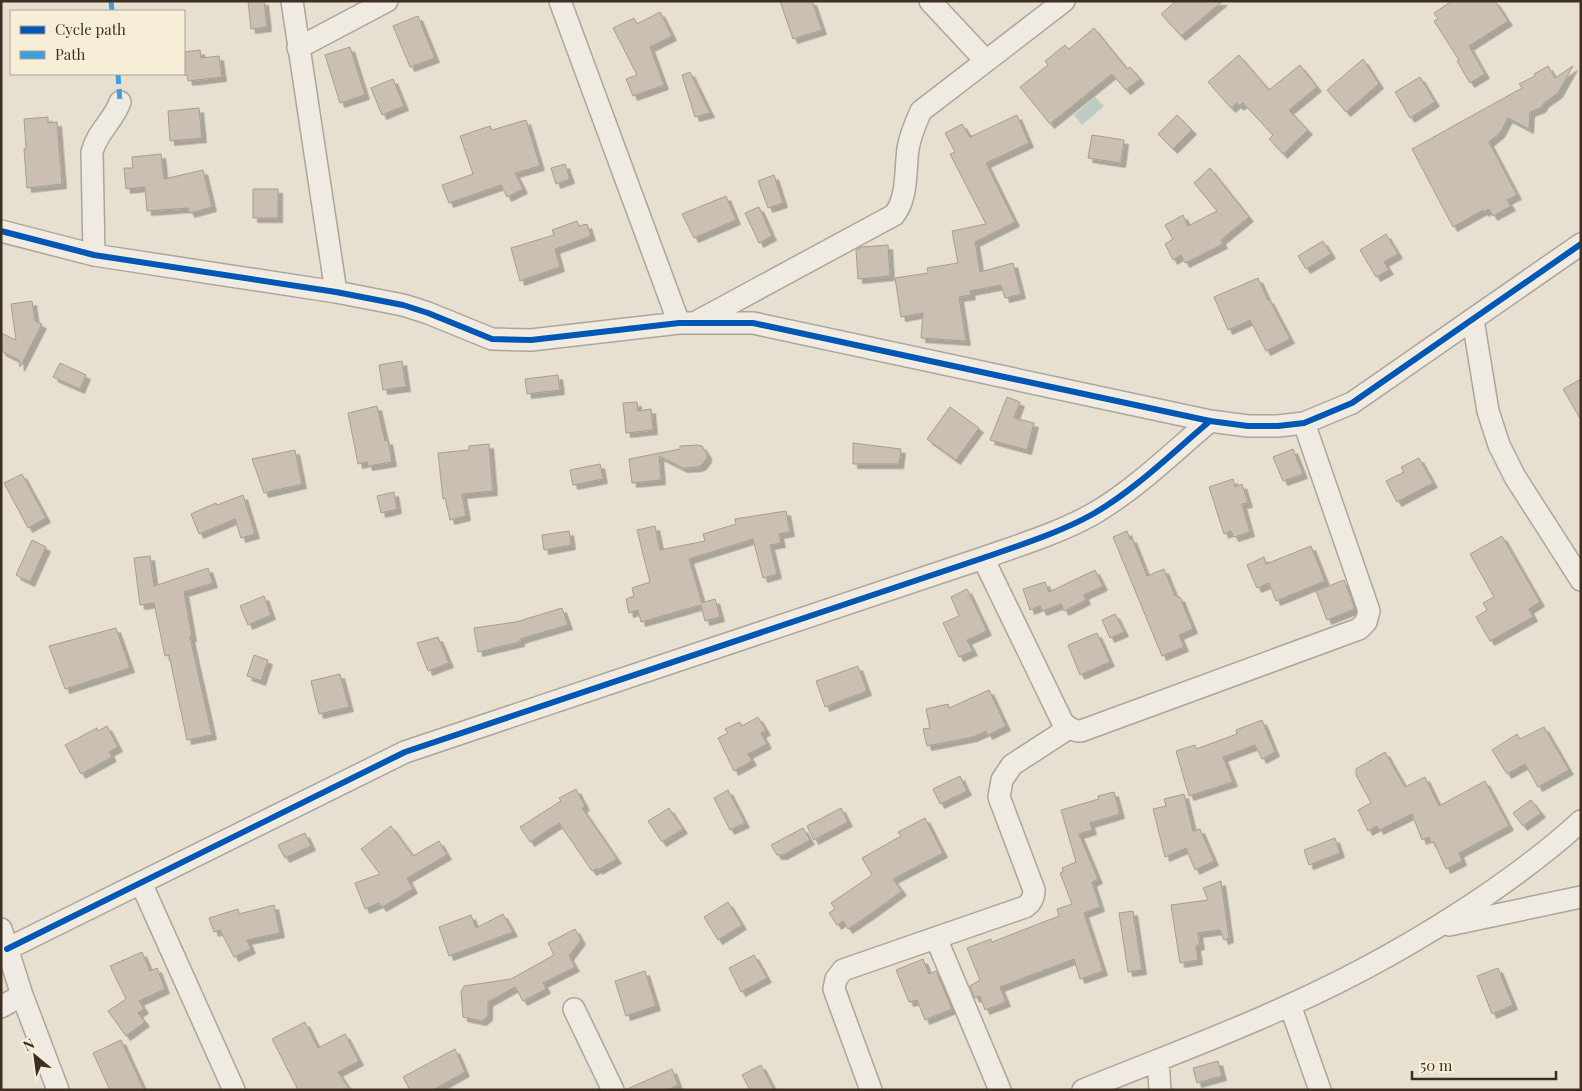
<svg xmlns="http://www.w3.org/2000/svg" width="1582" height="1091" viewBox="0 0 1582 1091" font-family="'Playfair Display',serif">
  <defs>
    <filter id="shadow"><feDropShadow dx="4.5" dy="4.5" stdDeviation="0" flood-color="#0004"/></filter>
  </defs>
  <rect width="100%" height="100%" fill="#e7e0d1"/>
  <path fill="#bcccc2" d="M1095,97L1104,106L1082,125L1074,115Z"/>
  <path fill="#cbbfb2" stroke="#a89c90" filter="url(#shadow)" d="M248,1H264L267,27L251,29Z
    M780,1H812L822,30L793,39Z
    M1176,1H1223L1181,36L1161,14Z
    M1452,1H1495L1508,21L1469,46L1485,74L1470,83L1457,61L1459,60L1434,21L1438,19L1434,13Z
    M660,12L672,36L650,47L664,85L633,96L626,79L637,75L613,28L634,18L637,24Z
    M418,16L435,58L410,67L393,26Z
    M1094,28L1127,69L1130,67L1140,79L1126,90L1112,74L1050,124L1020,87L1048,65L1045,61L1065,45L1069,49Z
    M350,47L365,95L340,103L325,55Z
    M200,50L201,58L219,56L222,77L188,81L187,75H184V52Z
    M1239,55L1269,90L1300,65L1317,87L1289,110L1308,130L1283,154L1269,139L1273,135L1243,103L1239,106L1237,103L1231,108L1208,82Z
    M1363,59L1379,84L1346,112L1327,90Z
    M1548,66L1555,78L1573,66L1558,93L1544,103L1541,108L1530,112L1529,129L1508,118L1500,133L1489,142L1517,195L1507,200L1511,206L1493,216L1489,209L1484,212L1483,210L1453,227L1412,149L1522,88L1519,84L1535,76L1534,74Z
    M690,72L710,113L695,117L682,75Z
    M1420,77L1435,102L1410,118L1395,92Z
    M393,79L404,106L382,115L371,88Z
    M199,108L202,138L170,141L168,111Z
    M1017,115L1029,143L986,163L1015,222L975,242L980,272L1013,263L1021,294L1005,298L1001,285L970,291L971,295L959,297L966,341L921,338L923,313L901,317L895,278L928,273L927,268L958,263L952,231L986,224L950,154L955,152L945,133L962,124L970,137Z
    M1177,115L1192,130L1173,149L1158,134Z
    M48,117V123L57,122L62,184L27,188L24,149L26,148L24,119Z
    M526,120L540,166L515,173L523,189L507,197L501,185L449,203L442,185L473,174L460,136L490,126L492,130Z
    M1092,135L1124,140L1121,163L1088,158Z
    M161,154L164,179L203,170L212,207L190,213L188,208L147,211L145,187L126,189L124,168H133L132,157Z
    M565,164L570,179L556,184L551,168Z
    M1210,168L1249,217L1221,240L1223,244L1185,263L1181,255L1173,260L1165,244L1173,239L1165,225L1183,215L1188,226L1217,211L1194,183Z
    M774,175L783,203L768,208L758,181Z
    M253,189H278V218H253Z
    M726,196L736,220L694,238L682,214Z
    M759,207L772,236L759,243L745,213Z
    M577,221L579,226L587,224L591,236L555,249L560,267L520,281L511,248L554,235L552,230Z
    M1386,234L1398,254L1384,262L1389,270L1376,277L1360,250Z
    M1323,241L1331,254L1306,269L1298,256Z
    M888,245L890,276L858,279L856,250L861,247Z
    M1258,278L1268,300L1269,299L1290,339L1266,351L1250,320L1228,330L1214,297Z
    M32,301L35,321L42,324L20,367L19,360L1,351V333L16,340L11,304Z
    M402,361L406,387L383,390L379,365Z
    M60,363L86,375L80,389L53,377Z
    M558,375L560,390L527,394L525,379Z
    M1581,379V420L1563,389Z
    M1007,397L1020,402L1014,418L1034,423L1027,450L990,440Z
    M637,402L638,411L651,409L653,430L626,433L623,403Z
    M377,406L385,441L388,440L392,462L368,466L367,462L358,464L348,413Z
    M950,407L979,428L956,460L927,439Z
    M853,443L901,449L899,464H853Z
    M489,444L493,491L462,494L466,516L450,520L445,498L443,499L438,453L469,450V446Z
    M698,445L702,446L707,454V458L702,465L698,467L683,468L659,456L661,480L632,483L629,459L680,449V446Z
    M1293,449L1303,474L1283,481L1273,457Z
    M295,450L302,484L264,493L252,459Z
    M1419,458L1433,483L1397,502L1386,481L1404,472L1401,467Z
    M600,464L603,479L573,485L570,470Z
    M22,474L46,518L28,528L4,483Z
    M1233,479L1235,487L1242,484L1248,503L1242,504L1250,532L1234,537L1231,531L1224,534L1209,487Z
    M394,492L397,509L381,513L377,496Z
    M243,495L255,534L241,538L235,519L199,534L191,514L216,503L217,505Z
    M786,511L790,532L779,534L781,543L770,545L777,574L763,578L753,539L689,559L702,603L715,599L720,617L705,621L701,605L641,622L638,610L629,613L626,599L634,596L632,588L650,582L637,530L655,526L660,550L705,541L703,534L736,524L735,519Z
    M569,531L571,545L544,550L542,535Z
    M1127,531L1130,539L1132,538L1147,576L1164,569L1175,596L1177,595L1178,598L1180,597L1193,629L1179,635L1184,647L1162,656L1113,537Z
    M1502,536L1540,602L1529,609L1533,617L1490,641L1476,617L1487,610L1483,603L1494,597L1470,554Z
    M32,540L46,547L30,582L16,575Z
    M1311,546L1325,581L1276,601L1269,583L1257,588L1247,565L1264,557L1266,564Z
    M150,556L154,586L208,568L213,583L184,592L192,637H190L212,735L187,740L169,655L165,656L154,603L140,605L134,558Z
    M1095,570L1103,586L1084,595L1086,600L1064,611L1061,604L1042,611L1040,606L1030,610L1023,589L1045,582L1049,592Z
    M1344,580L1355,609L1327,620L1316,591Z
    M967,589L987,631L967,640L973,651L959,657L943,623L959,616L951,597Z
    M264,596L271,615L248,625L240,606Z
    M562,608L568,625L520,639V642L478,652L474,628L516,622Z
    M1115,614L1124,632L1110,638L1102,620Z
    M116,628L130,668L65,689L49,646Z
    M1097,633L1110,662L1080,675L1068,645Z
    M438,637L449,663L428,671L417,643Z
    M254,655L268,660L261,681L247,676Z
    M858,666L867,691L825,707L816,681Z
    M340,674L349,707L319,714L311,681Z
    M989,690L1006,726L988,735L986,731L973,737L927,746L923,729L930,728L926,709L948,704L949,708Z
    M758,717L766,731L761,733L767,744L748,754L752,761L734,771L718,738L728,733L725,729L740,722L742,726Z
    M1262,720L1275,752L1262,759L1255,745L1223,757L1233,782L1189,796L1176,751L1195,745L1196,749L1237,734L1236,730Z
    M107,726L118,747L109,752L112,757L81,774L65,745L97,728L98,731Z
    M1544,727L1569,770L1538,787L1525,764L1507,774L1492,750L1517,734L1520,739Z
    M1385,752L1405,787L1425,777L1439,806L1485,781L1509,826L1459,853L1462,861L1446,869L1434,842L1431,843L1429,837L1422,840L1412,814L1379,830L1377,826L1368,831L1358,810L1371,803L1356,775V769Z
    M960,776L967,791L940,804L933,789Z
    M576,789L585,806L582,808L617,859L598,870L597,868L592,871L559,823L530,842L520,827L561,801L559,798Z
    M728,790L745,823L730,830L714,798Z
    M1114,792L1120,814L1090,823L1092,830L1079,834L1098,879L1092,882L1100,907L1084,913L1103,971L1080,979L1074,959L1000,987L1006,1002L985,1010L980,996L975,998L970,986L980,980L967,948L991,939L992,942L1059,916L1057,909L1072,904L1060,873L1063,872L1062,868L1076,862L1061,810L1099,799L1098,796Z
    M1184,794L1193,831L1200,829L1214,861L1195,870L1186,848L1165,857L1153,809L1166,806L1164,799Z
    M1531,800L1541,813L1523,826L1513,813Z
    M669,808L683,829L662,842L648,821Z
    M841,808L848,822L814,840L807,826Z
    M925,818L943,853L893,879L902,891L869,915L848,929L843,921L837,925L829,913L835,909L831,903L872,875L862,858L901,836L898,832Z
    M391,826L413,856L439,841L447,855L407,878L413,889L382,907L379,903L365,909L355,883L380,874L361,849Z
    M803,828L810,840L783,855H777L771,845Z
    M305,833L311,846L285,858L278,845Z
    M1335,838L1340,853L1309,865L1304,850Z
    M1221,881L1229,938L1224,940L1220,930L1198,933L1200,945L1196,946L1198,960L1180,963L1171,905L1208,900L1203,888Z
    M728,902L742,925L718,940L704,917Z
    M274,905L280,933L247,940L251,949L234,957L220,930L214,932L209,918L238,909L239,914Z
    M1133,911L1142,970L1128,972L1119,913Z
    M503,914L513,932L449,956L439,927L471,915L476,928Z
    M575,929L581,940L569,956L575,967L543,983L546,989L523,1001L515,987L488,1002V1016L482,1021L463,1017L461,992L464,986L511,979L554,955L548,943Z
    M142,952L150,971L157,968L165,989L139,1001L144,1009L138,1013L145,1022L126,1036L108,1011L126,999L110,966Z
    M754,955L767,978L741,992L729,968Z
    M923,959L929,974L936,971L952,1009L925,1020L917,1000L909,1002L896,970Z
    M1498,968L1513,1005L1492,1014L1477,976Z
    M645,971L656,1006L626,1016L615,981Z
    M305,1022L318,1048L345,1034L359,1061L338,1072L350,1090H298L272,1039Z
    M121,1040L144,1090H110L93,1053Z
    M455,1049L465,1072L433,1090H410L403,1077Z
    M1218,1061L1222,1076L1197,1083L1193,1068Z
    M761,1065L774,1090H750L742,1075Z
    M672,1069L678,1085L667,1090H625Z"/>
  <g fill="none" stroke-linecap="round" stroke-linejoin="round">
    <defs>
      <path id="minor" d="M292,1L336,292
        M560,1L679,323
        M930,1L986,61
        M298,48L387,1
        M1,231L94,255L336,292L403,305L428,313L492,339L531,340L679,323H753L1210,421L1248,426H1278L1304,423L1352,403L1581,244
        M94,255L92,152C97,132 114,120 120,102
        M1473,320L1488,411L1499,445L1515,477L1581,580
        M698,321L894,215C908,198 905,170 908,149C910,136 915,124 921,111L1064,1
        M983,558L1062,721C1067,728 1073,731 1081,731L1359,629L1366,622L1369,611L1304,423
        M141,883L234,1090
        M1449,925L1581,897
        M1,929L22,995L58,1090
        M936,938L1000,1090
        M7,949L405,752L983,558C1020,545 1059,533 1093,514C1136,489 1172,453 1210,421
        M1290,1005L1320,1090
        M1,1007L22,995
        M574,1009L613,1090
        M1158,1060L1160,1090
        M871,1090L834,989L836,979L843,970L1025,907C1031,903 1034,898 1034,890L999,797L1002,780L1012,765L1069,728
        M1083,1090C1152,1062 1223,1036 1290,1005C1357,975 1421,939 1482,898C1517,874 1550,850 1581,821"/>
    </defs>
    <use href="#minor" stroke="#ada599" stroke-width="24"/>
    <use href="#minor" stroke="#efebe3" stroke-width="21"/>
    <path stroke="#3f9de0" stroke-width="5" stroke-dasharray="10 5" stroke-linecap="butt" d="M111,1L112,11
      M118,74L120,102"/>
    <defs>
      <path id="cycleway" d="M1,231L94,255L336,292L403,305L428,313L492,339L531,340L679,323H753L1210,421L1248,426H1278L1304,423L1352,403L1581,244
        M7,949L405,752L983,558C1020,545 1059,533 1093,514C1136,489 1172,453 1210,421"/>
    </defs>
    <use href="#cycleway" stroke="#f7eed8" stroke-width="9"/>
    <use href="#cycleway" stroke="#0057b8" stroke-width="6"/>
  </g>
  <rect width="1582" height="1091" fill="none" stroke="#3d2e20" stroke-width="5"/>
  <rect x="10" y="10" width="175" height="65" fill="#f7eed8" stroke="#ada18e"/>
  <rect x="20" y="26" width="25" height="8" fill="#0057b8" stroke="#ada18e"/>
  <text x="55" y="35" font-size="15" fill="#3d2e20">Cycle path</text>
  <rect x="20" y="51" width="25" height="8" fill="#3f9de0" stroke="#ada18e"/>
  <text x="55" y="60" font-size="15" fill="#3d2e20">Path</text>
  <g transform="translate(35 1056) rotate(331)" stroke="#f7eed8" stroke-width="4" paint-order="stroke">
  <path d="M0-4L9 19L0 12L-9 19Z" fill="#3d2e20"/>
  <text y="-8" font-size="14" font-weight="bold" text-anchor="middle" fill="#3d2e20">N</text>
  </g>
  <path d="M1412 1071v8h144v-8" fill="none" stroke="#3d2e20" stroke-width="2.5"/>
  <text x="1420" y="1071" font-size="15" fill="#3d2e20" stroke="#f7eed8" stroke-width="4" paint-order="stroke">50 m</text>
</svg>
